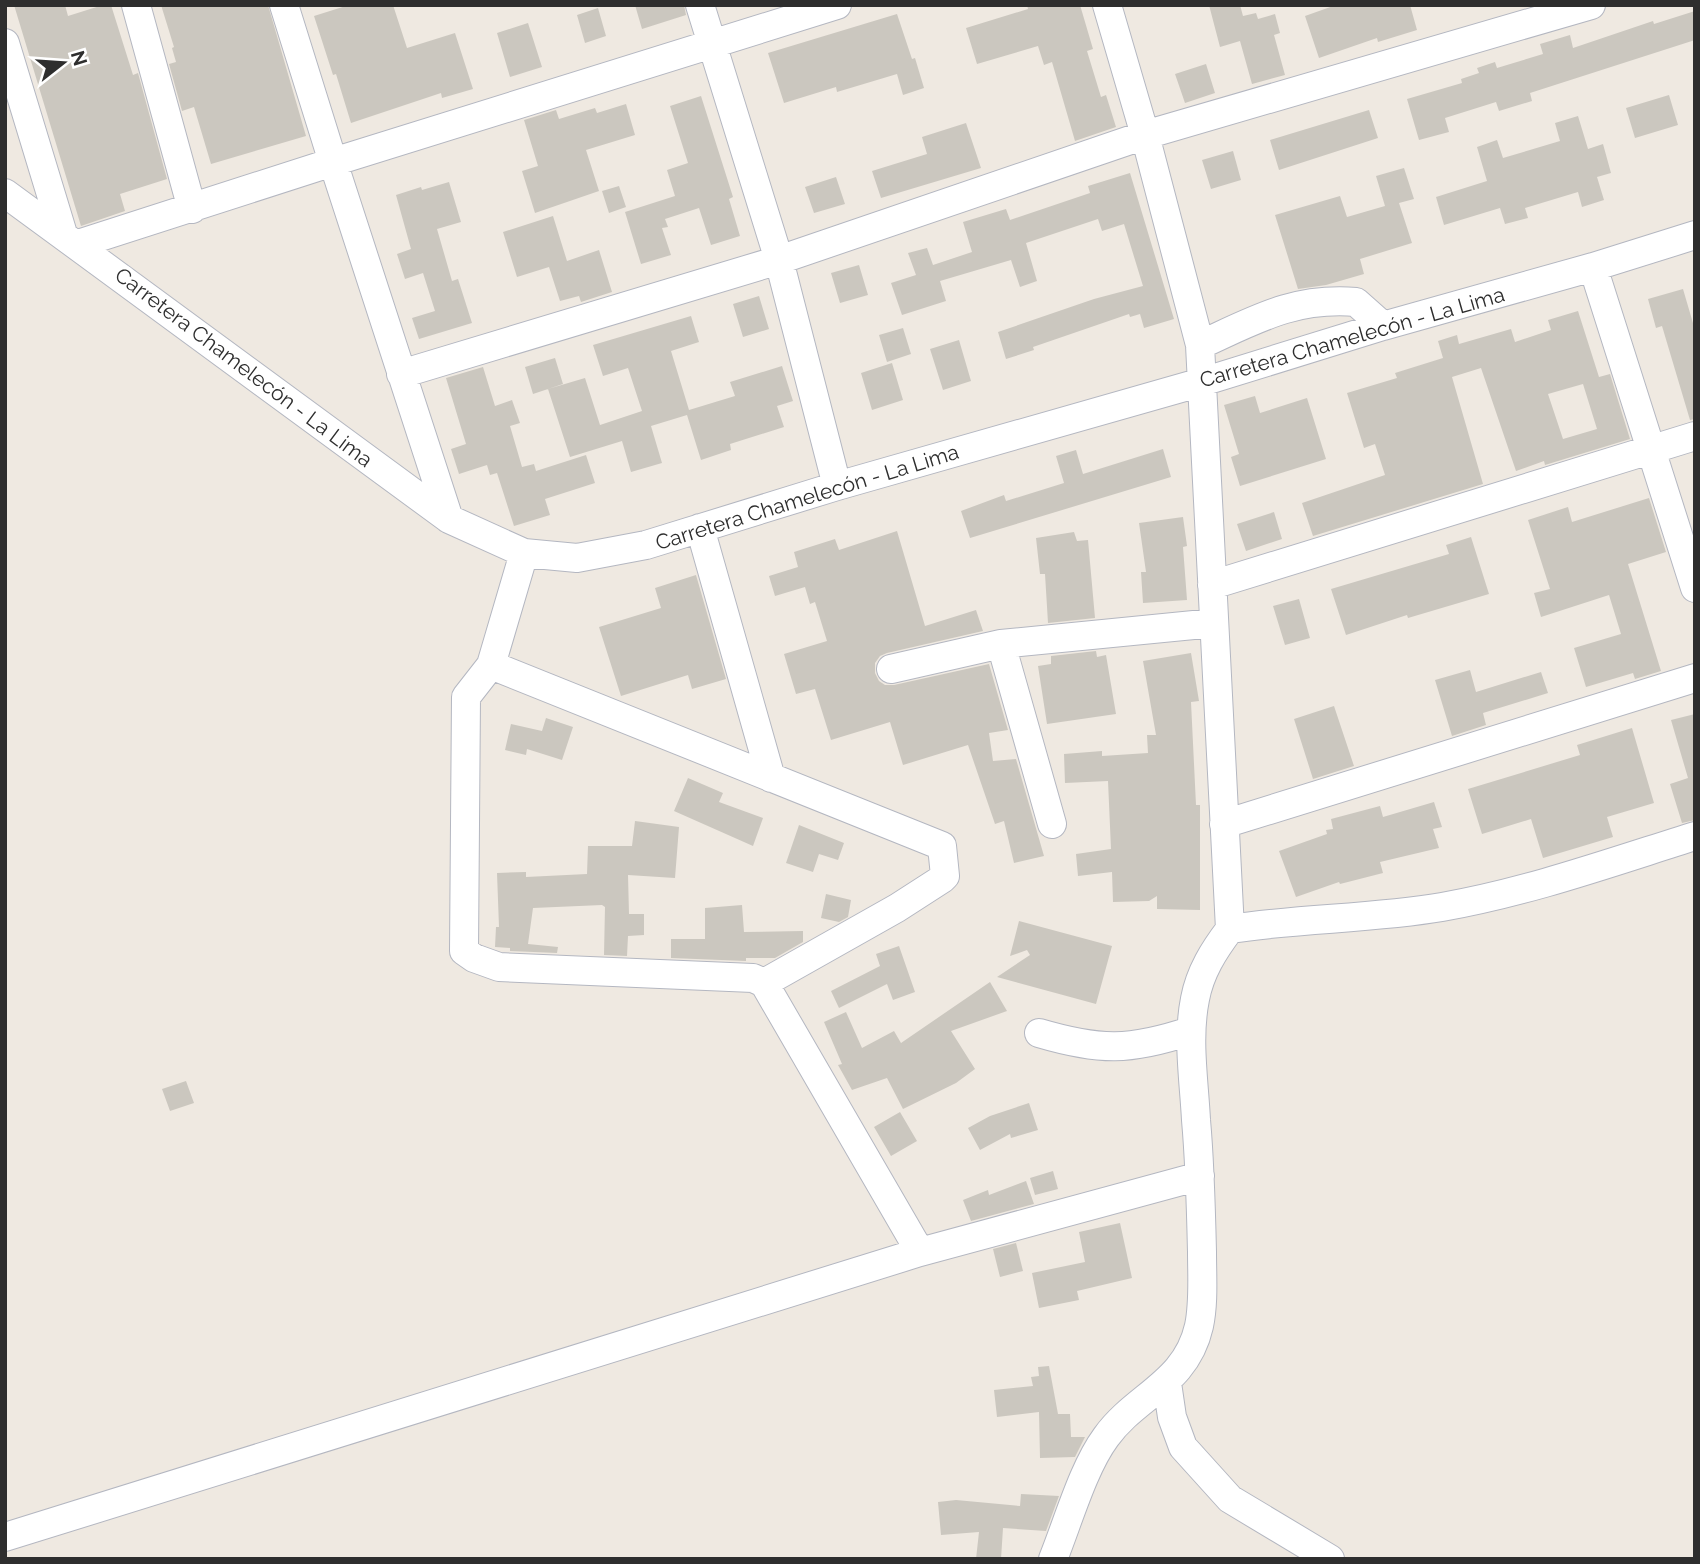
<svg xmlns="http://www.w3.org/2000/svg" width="1700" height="1564" viewBox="0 0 1700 1564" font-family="Raleway,sans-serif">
  <rect width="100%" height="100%" fill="#efe9e1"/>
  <path fill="#cbc7bf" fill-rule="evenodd" d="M14,5H65L68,16L103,5H111L133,75L138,73L167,179L120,194L125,211L81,226Z
    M161,5H268L306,136L211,164L194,107L182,111L169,64L176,62L172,48L174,47Z
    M349,5H393L407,48L455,33L473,89L442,98L441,93L351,123L336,74L333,75L314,16Z
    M635,5H684L686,15L642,29Z
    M1027,5H1080L1093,49L1087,51L1101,97L1106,95L1116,127L1075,141L1052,62L1044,65L1038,46L977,64L966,28L1028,9Z
    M1209,5H1240L1243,16L1256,13L1258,19L1275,14L1280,33L1274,35L1285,75L1252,84L1240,41L1220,47Z
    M1336,5H1410L1417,30L1378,42L1377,38L1319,58L1305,16Z
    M598,8L606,36L585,43L577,15Z
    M1695,11V40L1530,93L1532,101L1499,111L1496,102L1445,118L1449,132L1419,140L1407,99L1462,83L1461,79L1479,73L1477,68L1495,62L1497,68L1543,54L1540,44L1570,35L1573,48L1653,21L1654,24Z
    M897,14L912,59L915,58L924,88L903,95L897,74L837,92L836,87L784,103L768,53Z
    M528,23L542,67L510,77L497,33Z
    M1206,64L1215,93L1185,103L1175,74Z
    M1669,95L1678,125L1635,138L1626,108Z
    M701,96L733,197L729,199L740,236L711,245L699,208L665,219L668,227L662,228L671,255L641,264L625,212L675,196L667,170L688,163L670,106Z
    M626,104L635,135L586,150L599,191L535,213L522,171L538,166L524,120L556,110L559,119L595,108L597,113Z
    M1369,110L1378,138L1279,170L1270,140Z
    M1578,116L1588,149L1603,144L1611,173L1597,177L1604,200L1582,207L1578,192L1525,208L1528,218L1505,224L1500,208L1444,225L1436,197L1487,181L1477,147L1497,140L1503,158L1560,141L1555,123Z
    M966,123L981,168L881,198L872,171L927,154L922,137Z
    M1233,151L1241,180L1211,189L1202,160Z
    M1404,168L1414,199L1399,203L1412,243L1360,259L1364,274L1326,285L1298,289L1275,215L1340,196L1347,217L1385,206L1376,176Z
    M1130,173L1174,319L1144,328L1140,314L1130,317L1129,314L1033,347L1034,350L1006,359L998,332L1094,299L1143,286L1124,224L1102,231L1098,219L1026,243L1037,281L1020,287L1011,260L940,281L946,301L902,315L891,283L916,275L908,253L927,248L933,265L972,252L963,222L1006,209L1010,220L1090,193L1088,186Z
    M836,177L845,204L814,213L805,187Z
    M449,182L461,222L437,229L452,281L458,279L472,323L419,339L412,318L435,311L423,273L405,279L397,254L411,249L396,195L421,187L422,190Z
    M619,186L626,207L609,213L602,191Z
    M553,216L567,261L599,250L612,292L581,302L579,296L560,301L549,267L517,277L503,232Z
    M859,265L868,295L840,303L831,273Z
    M1683,289L1695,330V419L1690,420L1662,326L1656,328L1648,299Z
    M759,296L769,329L743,337L733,304Z
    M1578,311L1599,377L1610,374L1630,439L1545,465L1544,461L1516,471L1481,368L1452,377L1483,484L1313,536L1302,503L1385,475L1375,444L1364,448L1347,393L1397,378L1395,373L1443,358L1438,341L1457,335L1459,344L1511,329L1515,342L1551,330L1548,320ZM1583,384L1597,429L1563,439L1548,394Z
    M691,316L699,342L671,351L689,410L735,396L730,382L782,366L793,401L777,406L784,427L730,444L731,450L701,460L687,415L651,426L662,463L631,472L622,441L570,457L548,389L585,378L600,425L642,411L628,368L603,376L593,345Z
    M903,328L911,354L887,362L879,335Z
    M959,340L971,381L943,390L930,349Z
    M555,358L563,384L533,394L525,367Z
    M892,363L903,400L872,410L861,373Z
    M483,367L495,406L512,400L520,423L510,426L522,467L534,464L536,471L586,455L595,483L545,499L550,515L514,526L497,473L490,475L487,465L459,474L451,449L466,444L446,378Z
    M1255,396L1260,413L1307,398L1326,459L1240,486L1231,457L1239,454L1224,405Z
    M1163,449L1171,477L970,538L961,511L1004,495L1006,501L1064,483L1056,456L1076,450L1083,474Z
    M1649,498L1666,552L1628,564L1661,671L1635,679L1633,673L1586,687L1574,648L1621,634L1609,595L1541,617L1534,593L1550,589L1528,520L1568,507L1572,522Z
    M1274,512L1282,539L1246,551L1237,524Z
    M1183,517L1187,546L1183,547L1187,600L1143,603L1141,572H1146L1139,523Z
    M897,531L925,626L976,610L983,631L887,653L880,656L875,663V673L879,681L885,685H894L989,664L1008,730L989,733L993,761L1016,759L1044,856L1014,863L1004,821L995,824L968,745L903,765L890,722L831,740L815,689L796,694L784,654L827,641L815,602L810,604L805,587L775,596L769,576L798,567L794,552L835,539L839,550Z
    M1074,532L1077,541L1088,540L1095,618L1048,623L1045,574H1040L1036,538Z
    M1471,537L1489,594L1408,618L1407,615L1346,635L1331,589L1449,554L1446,545Z
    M696,575L726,679L692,689L688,675L621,696L599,627L661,608L655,588Z
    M1299,599L1310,638L1285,645L1273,606Z
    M1096,651L1097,657L1106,655L1116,714L1047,724L1038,666L1051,664V656Z
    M1191,653L1199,701L1191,702L1196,805H1200V910L1157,909V896L1149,901L1113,902L1112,872L1078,876L1076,854L1111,849L1108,781L1065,783L1064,754L1102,751V756L1148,753L1147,735H1156L1143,661Z
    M1470,670L1476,692L1541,672L1548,693L1483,713L1486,725L1452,736L1435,680Z
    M1334,706L1354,766L1313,779L1294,719Z
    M1695,714V820L1682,823L1670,784L1688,778L1671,720Z
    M546,718L573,727L562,760L527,749L526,755L505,750L511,724L542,731Z
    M1632,728L1654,803L1607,817L1613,837L1543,858L1531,819L1482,834L1468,789L1580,755L1577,745Z
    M688,778L723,793L719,802L763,818L753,846L674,811Z
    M1434,802L1442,827L1433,829L1439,848L1380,862L1383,873L1340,884L1339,882L1296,897L1279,851L1327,834L1326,830L1333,829L1331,819L1380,806L1383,817Z
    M635,821L679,827L675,878L628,875L629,914H644V935L628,936L627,956L604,955L605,907L602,905L533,908L528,944L558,947L557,953L510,951V948L495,947L496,927H499L497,873L526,872V877L587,874L588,846H632Z
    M799,825L844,843L838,860L819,854L813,872L786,863Z
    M826,894L851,900L848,917L839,922L821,918Z
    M742,905L744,932L803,931V942L775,958H746V961L671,958V939H705V908Z
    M1019,921L1112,946L1096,1004L997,977L1030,955L1027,950L1010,956Z
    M899,946L915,992L893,1000L887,984L839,1008L831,991L880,966L876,954Z
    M990,982L1007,1011L951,1031L975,1069L956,1083L903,1109L887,1078L852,1090L838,1065L842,1064L824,1022L846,1012L862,1048L894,1031L901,1043Z
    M186,1081L194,1103L170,1111L162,1089Z
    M1029,1103L1038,1130L1011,1138L1010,1134L980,1150L968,1128L990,1116Z
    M900,1112L917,1141L891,1156L874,1127Z
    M1053,1171L1058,1189L1035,1195L1030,1178Z
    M1026,1181L1034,1204L971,1221L963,1200L988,1190L989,1195Z
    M1120,1223L1132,1278L1077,1291L1079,1300L1039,1308L1032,1273L1085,1262L1079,1232Z
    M1016,1243L1023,1271L1000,1277L993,1249Z
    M1049,1366L1058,1414H1070L1071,1437H1085L1075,1457L1040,1458L1039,1412L997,1417L994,1390L1033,1386L1031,1377L1039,1376L1038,1367Z
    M1021,1494L1059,1496L1046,1531L1003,1528L1001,1559H976L979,1532L941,1535L938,1502L956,1500L1020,1506Z"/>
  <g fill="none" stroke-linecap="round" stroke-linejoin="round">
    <defs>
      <path id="minor" d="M136,5L192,209
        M284,5L333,162L449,519
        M700,5L779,260L837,486
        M5,43L63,234
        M5,193L449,519L524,553L577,558L646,545L837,486L1202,382L1383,326L1593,267L1695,235
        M78,244L333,162L837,5
        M1593,267L1695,588
        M1200,345C1255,320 1293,297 1356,302L1383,326
        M401,374L779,260L1145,135L1591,5
        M700,528L771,778
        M524,553L491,665L466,697L464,951L474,958L499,967L753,978L764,983L920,1252L1200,1176
        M1212,585L1695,436
        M1001,644L1052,824
        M491,665L942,846L945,876L942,879L897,908L764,983
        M891,669L1001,644L1214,623
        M1224,824L1695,678
        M1230,929C1300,918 1372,919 1442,907C1528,892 1612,862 1695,836
        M1039,1033C1100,1051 1130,1051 1190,1031
        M1167,1383L1172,1417L1183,1447L1230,1499L1330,1559
        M5,1537L920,1252
        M1053,1559C1068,1522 1083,1468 1106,1437C1136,1395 1186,1384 1199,1326C1204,1302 1202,1277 1202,1252C1201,1208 1200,1164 1196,1120C1194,1080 1187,1039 1195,999C1200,972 1214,950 1230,929L1200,345L1145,135L1107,5"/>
    </defs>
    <use href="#minor" stroke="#b4b7c1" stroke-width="30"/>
    <use href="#minor" stroke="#fff" stroke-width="28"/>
  </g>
  <g text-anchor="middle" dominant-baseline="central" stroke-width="7" stroke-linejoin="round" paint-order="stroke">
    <g font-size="21" fill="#2e2e2e" stroke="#fff">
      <text transform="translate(1352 337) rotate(-16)">Carretera Chamelecón - La Lima</text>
      <text transform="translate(244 367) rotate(37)">Carretera Chamelecón - La Lima</text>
      <text transform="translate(807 497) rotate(-17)">Carretera Chamelecón - La Lima</text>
    </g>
  </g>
  <rect width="1700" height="1564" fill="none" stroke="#2e2e2e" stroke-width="14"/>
  <g transform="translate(63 63) rotate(73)" stroke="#ffffff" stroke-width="5" paint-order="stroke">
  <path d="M0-5L12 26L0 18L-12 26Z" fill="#2e2e2e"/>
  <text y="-10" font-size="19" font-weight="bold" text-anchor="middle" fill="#2e2e2e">N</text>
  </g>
</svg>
